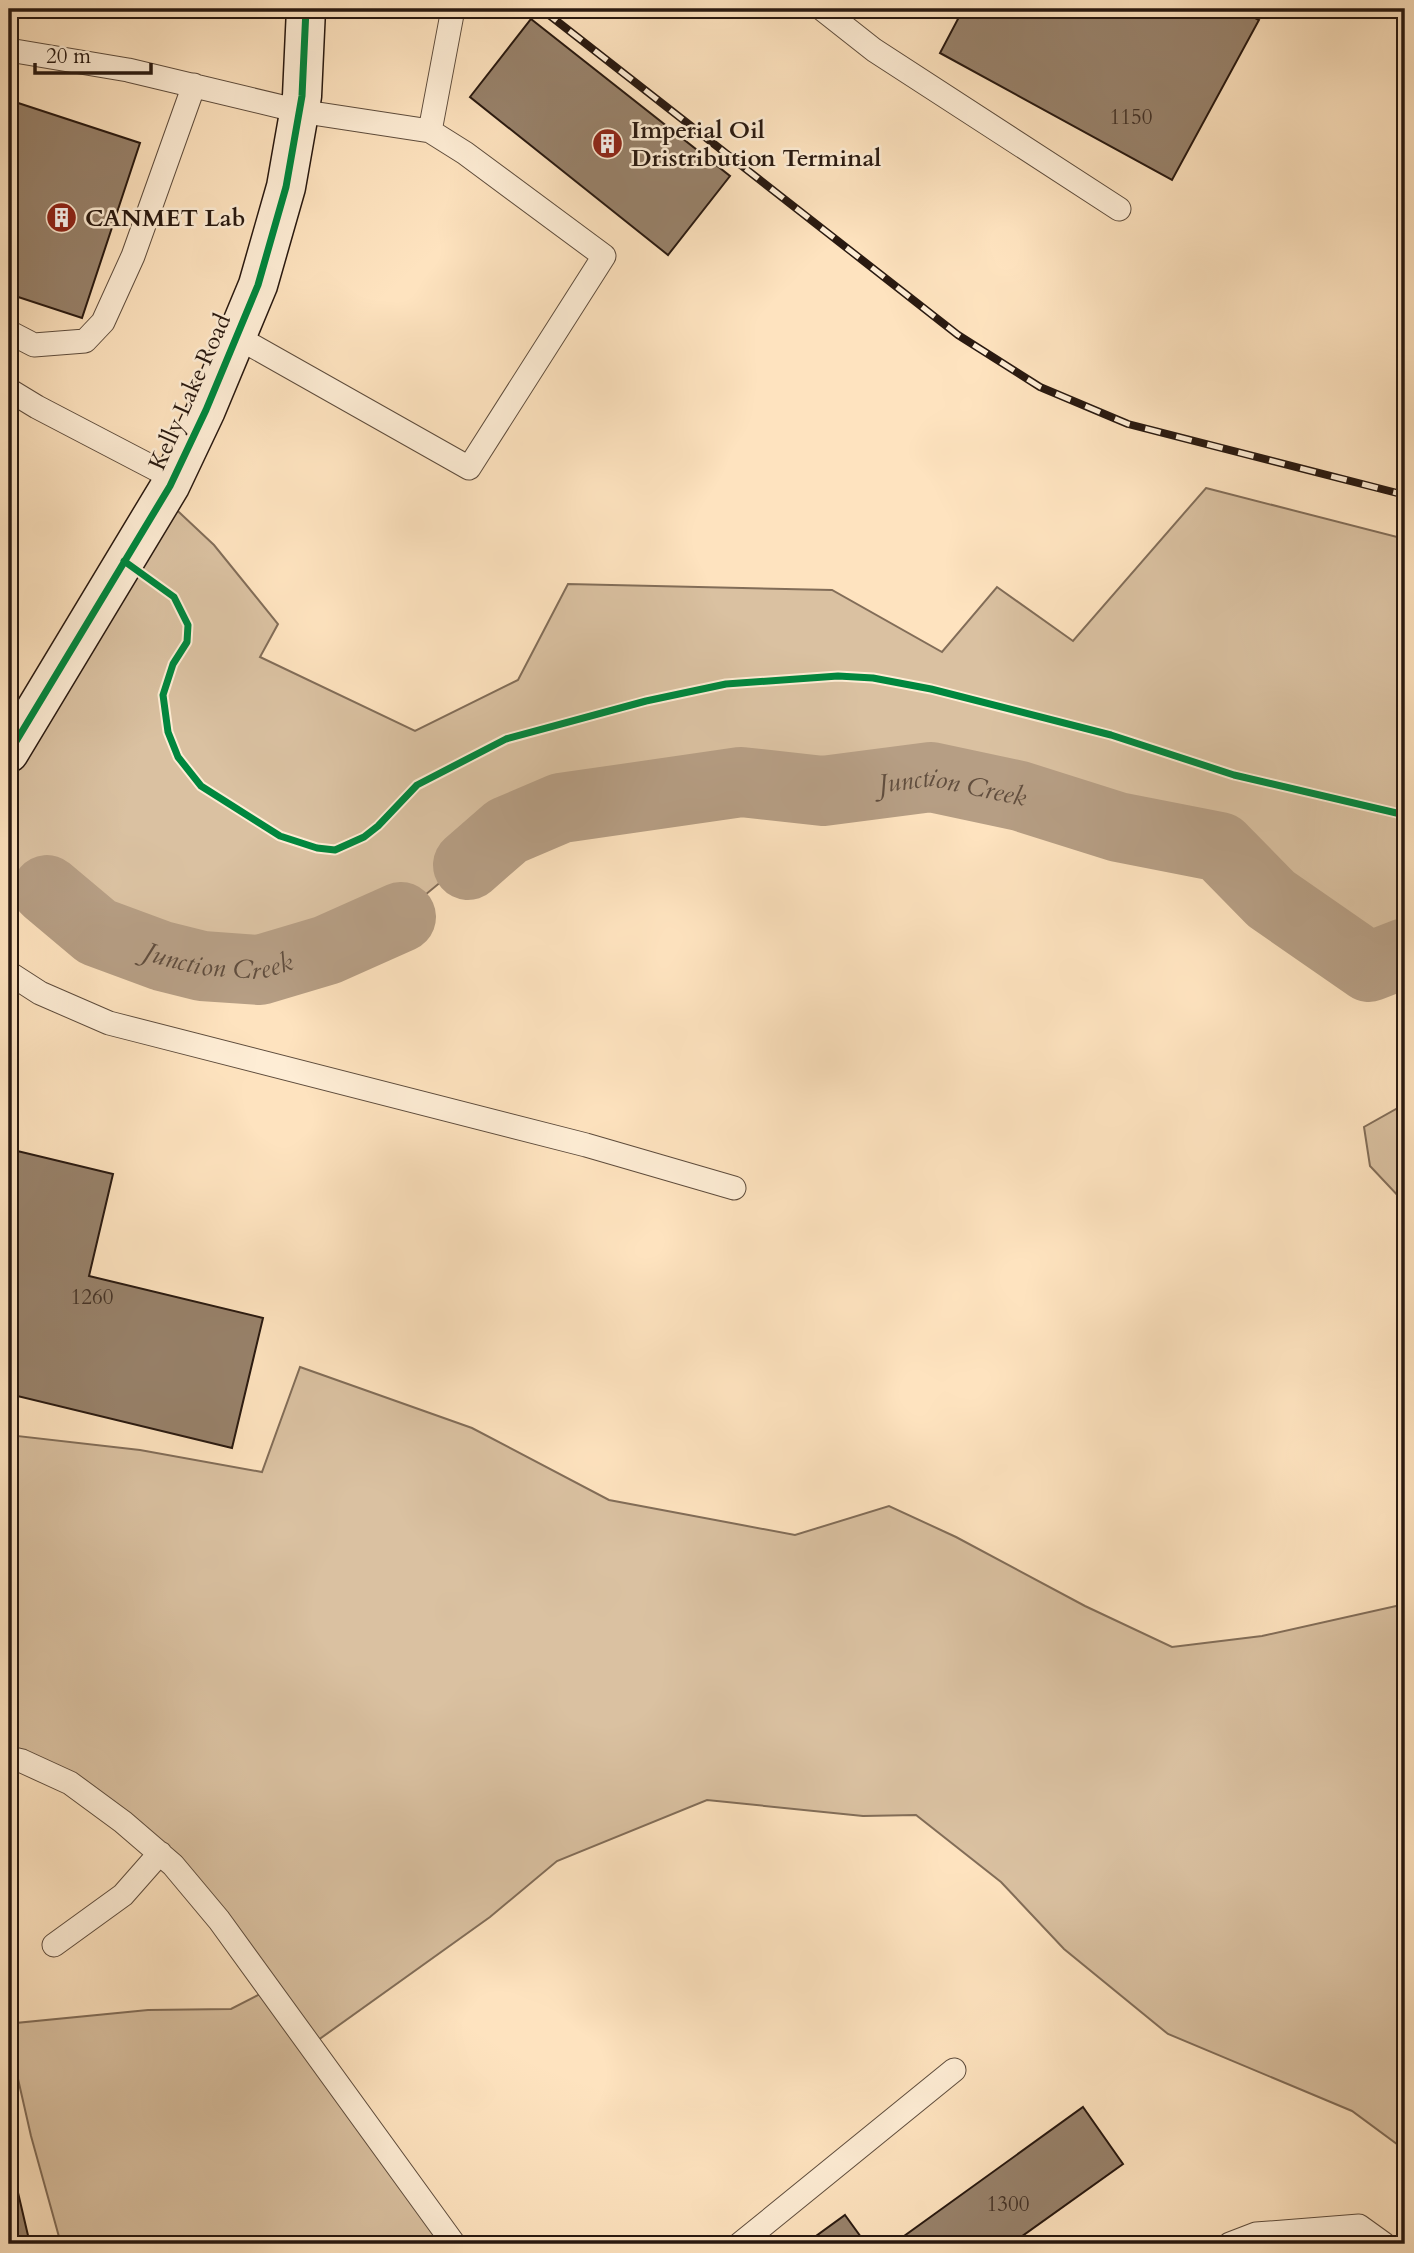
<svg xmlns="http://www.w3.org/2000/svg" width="1414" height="2253" viewBox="0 0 1414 2253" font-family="Cardo,serif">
  <rect width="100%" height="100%" fill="#fee3bf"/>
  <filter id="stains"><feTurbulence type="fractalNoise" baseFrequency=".00286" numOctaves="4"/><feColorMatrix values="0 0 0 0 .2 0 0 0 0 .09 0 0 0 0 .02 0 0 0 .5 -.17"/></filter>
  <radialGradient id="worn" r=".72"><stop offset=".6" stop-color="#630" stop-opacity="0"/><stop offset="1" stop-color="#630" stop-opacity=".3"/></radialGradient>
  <path fill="#dac1a1" stroke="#826d58" stroke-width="2" d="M1206,488L1405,539V956L1401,952L1369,963L1273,897L1222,844L1119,824L1021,794L931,774L823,788L742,779L561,805L505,829L402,914L326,947L261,967L204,963L162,954L99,930L54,892L9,867V761L165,499L214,545L278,624L260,657L415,731L518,680L568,584L832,590L942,652L997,587L1073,641Z
    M1405,1104V1206L1403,1201L1370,1166L1364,1127Z
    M300,1367L472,1428L609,1500L795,1535L889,1506L956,1537L1085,1606L1172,1647L1262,1636L1405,1604V2150L1352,2111L1168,2034L1064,1949L1001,1882L916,1815L863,1816L707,1800L557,1861L490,1917L314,2043L458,2244H61L31,2136L13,2057L16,2023L148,2010L231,2009L272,1988L176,1863L9,1755V1435L140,1450L262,1472Z"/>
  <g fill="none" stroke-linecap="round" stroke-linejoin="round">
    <g stroke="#b69e84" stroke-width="70">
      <path id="s1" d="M468,865L507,831L561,808L741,782L823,791L931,777L1020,796L1118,827L1220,847L1271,899L1369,967L1405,953"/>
      <path id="s2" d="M47,890L97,932L162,956L202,966L260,970L327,950L401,917"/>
    </g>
  </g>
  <path fill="#98826b" stroke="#291910" stroke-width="2" d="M940,9H1238L1259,20L1172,180L940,53L958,19Z
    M531,19L730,176L668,255L470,97Z
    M9,100L140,143L82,318L9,294Z
    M9,1149L113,1174L89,1276L263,1318L232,1448L9,1394Z
    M1083,2107L1123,2164L1011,2244H893Z
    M9,2154L30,2244H9Z
    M845,2215L866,2244H805Z"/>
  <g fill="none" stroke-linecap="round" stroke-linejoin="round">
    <defs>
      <path id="lane" d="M822,9L874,50L1119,209
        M9,50L128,70L299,111L430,131L453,9
        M9,332L34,345L85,341L103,322L133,256L194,85
        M237,337L469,468L604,256L465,153L430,131
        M9,390L37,407L173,478
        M9,973L40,993L109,1023L586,1145L734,1188
        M9,1758L22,1761L70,1783L123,1822L173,1865L219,1920L454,2244
        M54,1945L123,1895L160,1853
        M740,2244L954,2070
        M1230,2244L1256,2234L1359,2226L1384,2244"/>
      <path id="secondary" d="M9,753L170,486L206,410L258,285L286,187L302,96L306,9"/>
    </defs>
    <use href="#lane" stroke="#5e4c3c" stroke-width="25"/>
    <use href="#secondary" stroke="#291910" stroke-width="41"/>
    <use href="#lane" stroke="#feedd5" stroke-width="23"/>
    <use href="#secondary" stroke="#feedd5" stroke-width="38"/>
    <defs>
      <path id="rail" d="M544,11L958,335L1040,387L1128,424L1405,495"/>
    </defs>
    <use href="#rail" stroke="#291910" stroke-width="8"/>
    <use href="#rail" stroke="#feedd5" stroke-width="5" stroke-dasharray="16" stroke-linecap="butt"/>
    <defs>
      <path id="cycleway" d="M124,561L174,597L188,625L187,642L173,664L163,695L168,732L178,757L201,786L280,836L317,848L335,850L364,837L378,826L417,785L506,739L646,701L726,684L838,676L873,678L931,689L1111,735L1234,775L1405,815
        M9,753L170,486L206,410L258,285L286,187L302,96L306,9"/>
    </defs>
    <use href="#cycleway" stroke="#feedd5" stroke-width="11"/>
    <use href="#cycleway" stroke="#00873e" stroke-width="7"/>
  </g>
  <defs>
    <symbol id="building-disc" viewBox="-11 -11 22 22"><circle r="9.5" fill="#8f2418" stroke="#feedd5"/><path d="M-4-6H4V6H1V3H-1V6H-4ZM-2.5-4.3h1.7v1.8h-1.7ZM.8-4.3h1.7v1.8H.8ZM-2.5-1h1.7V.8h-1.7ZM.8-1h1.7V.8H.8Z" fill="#fff"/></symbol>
  </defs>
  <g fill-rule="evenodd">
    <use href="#building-disc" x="590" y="126" width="35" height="35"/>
    <use href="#building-disc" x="44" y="200" width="35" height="35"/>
  </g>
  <g text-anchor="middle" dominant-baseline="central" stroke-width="5" stroke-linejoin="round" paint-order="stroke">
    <g font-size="21" fill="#453327">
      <text x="1131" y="117">1150</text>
      <text x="92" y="1297">1260</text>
      <text x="1008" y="2204">1300</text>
    </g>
    <g font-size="24" font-weight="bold" fill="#291910" stroke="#feedd5" text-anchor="start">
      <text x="631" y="130">Imperial Oil<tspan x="631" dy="28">Dristribution Terminal</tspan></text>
      <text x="85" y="218">CANMET Lab</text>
    </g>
    <g font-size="24" fill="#291910" stroke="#feedd5">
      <text transform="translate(190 392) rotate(-66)">Kelly Lake Road</text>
    </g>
    <g font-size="26" font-style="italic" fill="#614e3e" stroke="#feedd5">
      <text stroke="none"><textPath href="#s1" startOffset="506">Junction Creek</textPath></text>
      <text stroke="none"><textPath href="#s2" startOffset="192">Junction Creek</textPath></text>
    </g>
  </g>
  <rect width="1414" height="2253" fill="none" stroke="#fee3bf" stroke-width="35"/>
  <rect x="10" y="10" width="1393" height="2232" fill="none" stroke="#291910" stroke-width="3.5"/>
  <rect x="18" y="18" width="1379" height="2218" fill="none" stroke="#291910" stroke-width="2"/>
  <path d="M35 63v10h116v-10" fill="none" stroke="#291910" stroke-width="3.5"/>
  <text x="46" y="63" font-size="21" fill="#291910" stroke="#feedd5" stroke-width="5" paint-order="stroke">20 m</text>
  <rect width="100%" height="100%" filter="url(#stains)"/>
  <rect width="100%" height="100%" fill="url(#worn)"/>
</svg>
